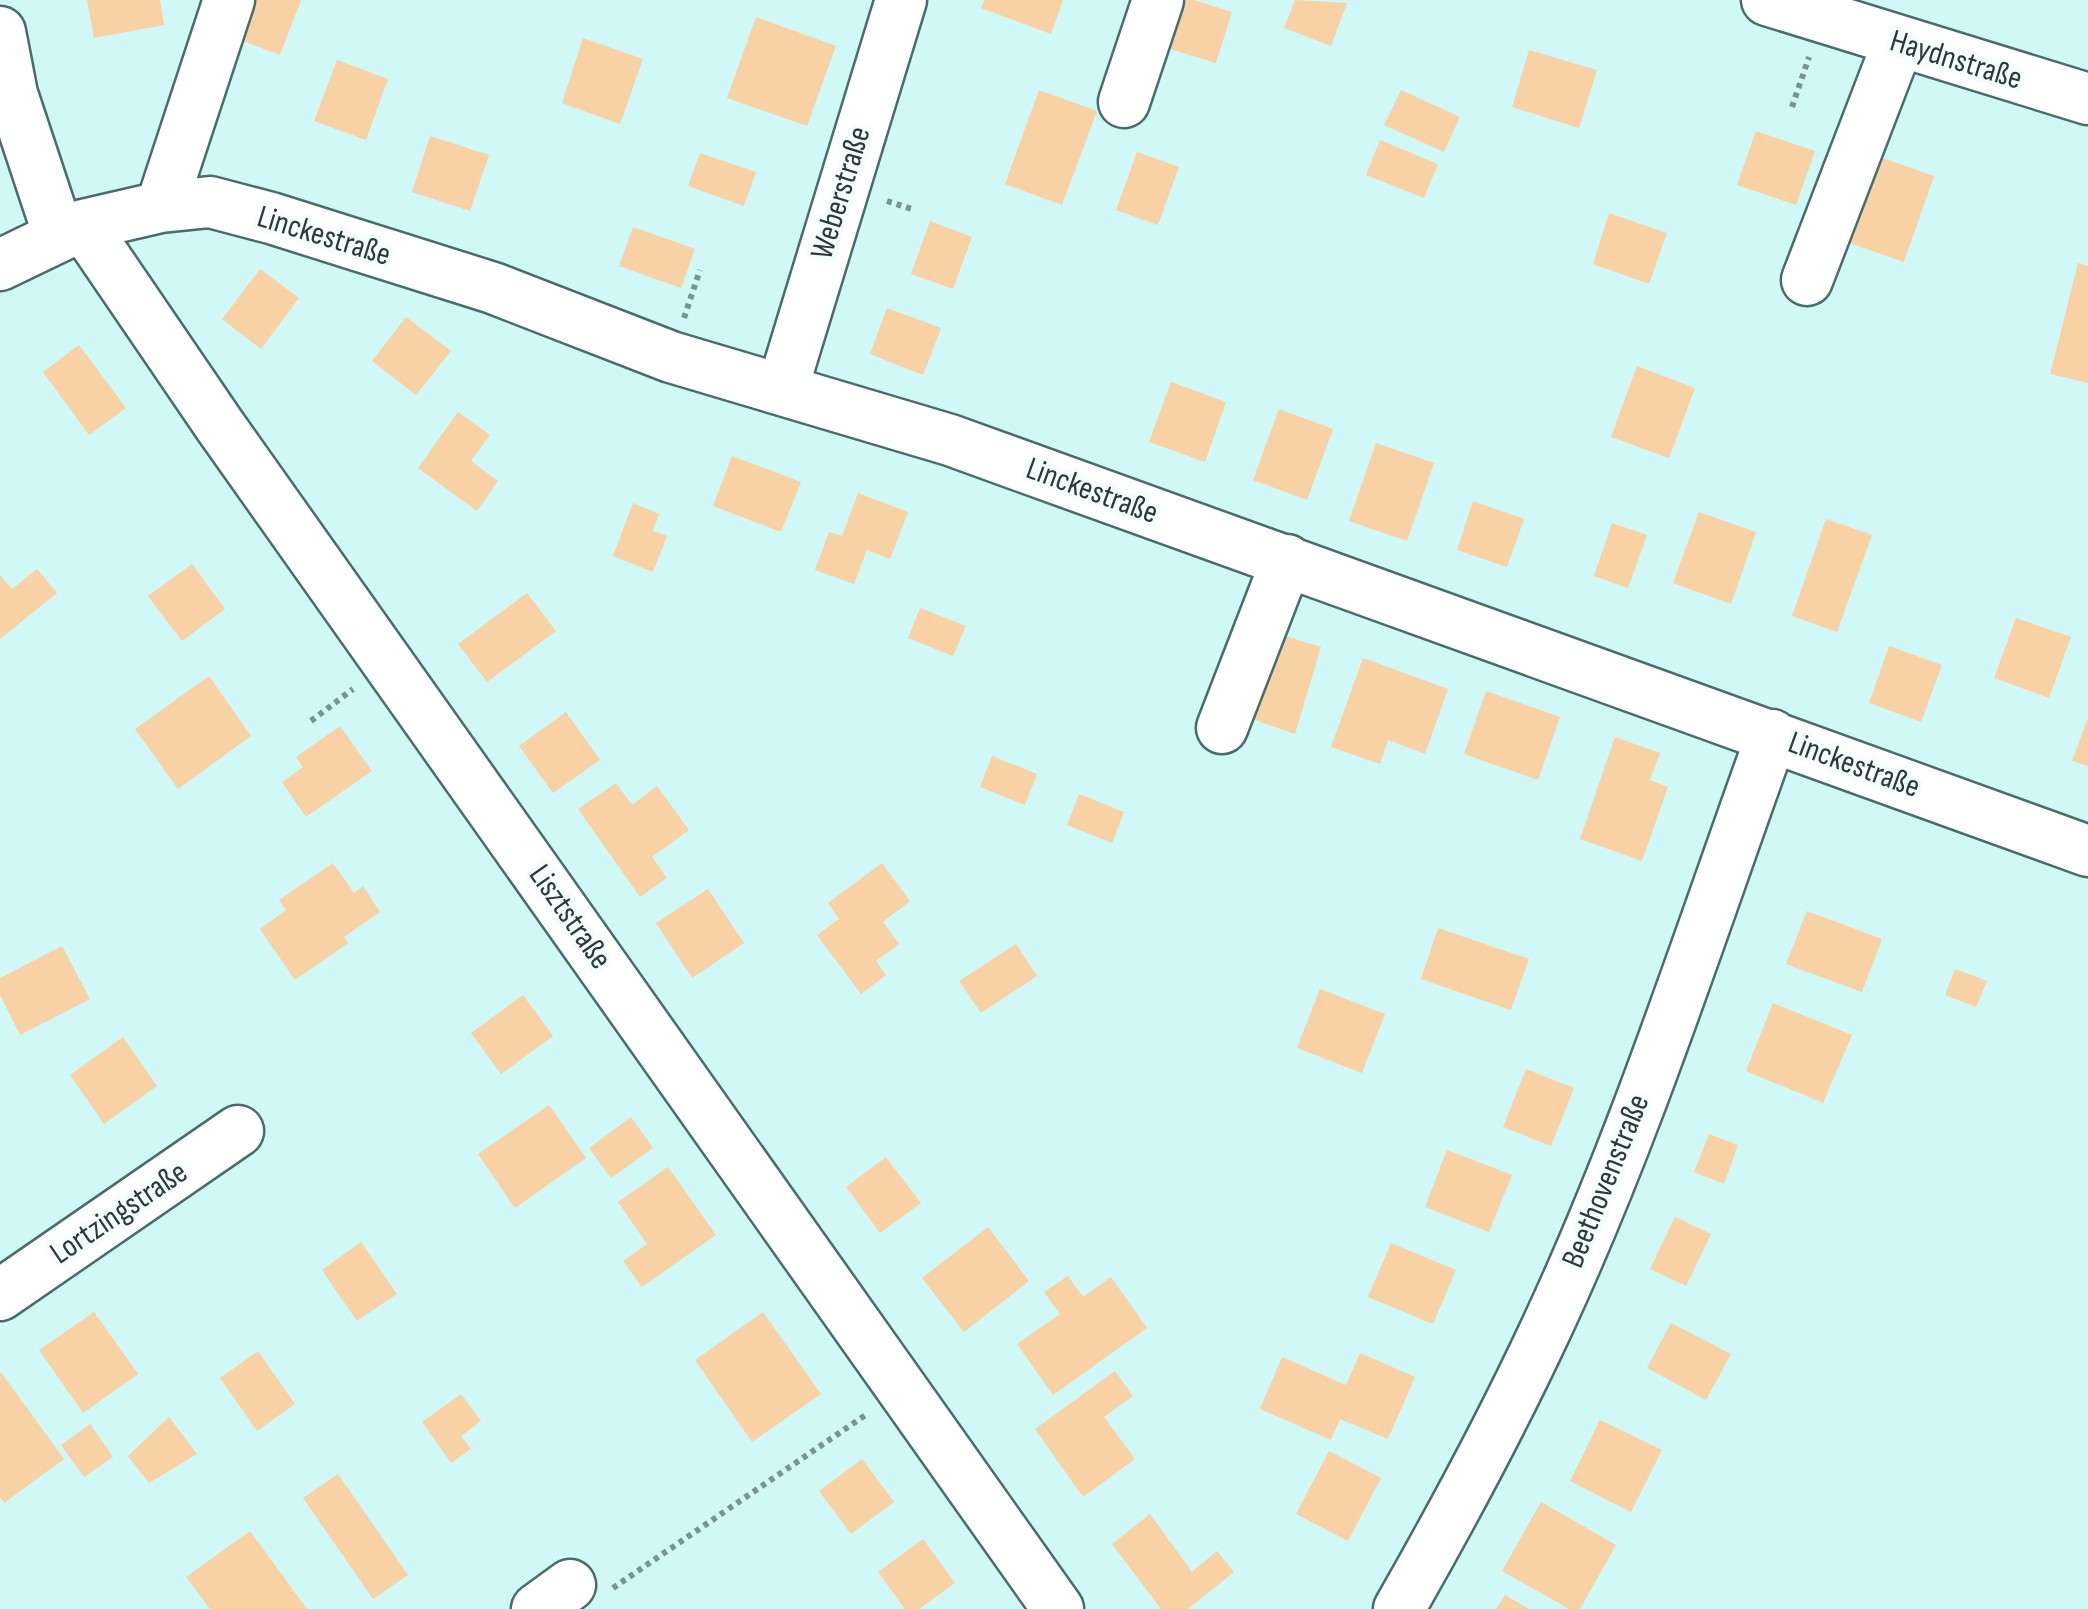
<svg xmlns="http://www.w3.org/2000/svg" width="2088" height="1609" viewBox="0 0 2088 1609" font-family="'Sofia Sans Condensed',sans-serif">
  <rect width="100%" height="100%" fill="#d0f8f7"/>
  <path fill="#f8d1a4" d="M87,0H160L164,25L94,38Z
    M240,0H301L280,55L227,35Z
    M984,0H1063L1051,34L981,8Z
    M1176,0H1194L1232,12L1216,63L1161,46Z
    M1295,0L1347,3L1331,46L1284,28Z
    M756,17L836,46L807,126L727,98Z
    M583,38L643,59L620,124L562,103Z
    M1529,50L1597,70L1579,128L1512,107Z
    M337,60L388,79L366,140L314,121Z
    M1039,90L1097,111L1062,205L1005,184Z
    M1401,90L1460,117L1444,152L1384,125Z
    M1756,131L1815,151L1796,205L1737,185Z
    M430,136L489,155L470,211L412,192Z
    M1380,140L1438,164L1424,198L1366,175Z
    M1137,152L1179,167L1158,225L1116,210Z
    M1865,152L1934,176L1904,262L1835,238Z
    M700,153L756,172L744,206L688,186Z
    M1609,213L1667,233L1649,284L1593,264Z
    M930,221L972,237L953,289L911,274Z
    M633,227L695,249L681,288L619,266Z
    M2078,263L2088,266V383L2050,374Z
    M260,269L299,298L261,349L222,319Z
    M887,308L941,328L923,375L870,354Z
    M406,317L451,351L416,395L372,361Z
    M79,345L126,408L89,435L43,372Z
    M1637,366L1695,388L1669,458L1611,437Z
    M1171,382L1226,402L1205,462L1149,442Z
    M1279,409L1333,429L1307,500L1253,480Z
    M458,412L490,435L471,461L498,481L477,511L418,468Z
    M1376,443L1434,463L1407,541L1349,521Z
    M732,456L801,482L781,532L713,506Z
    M858,493L908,512L890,559L867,550L854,584L815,570L829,532L842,536Z
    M1473,501L1524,519L1507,567L1457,550Z
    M633,503L659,514L653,531L667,536L653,572L613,556Z
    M1699,512L1756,532L1731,604L1673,583Z
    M1826,519L1872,535L1837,632L1792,616Z
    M1612,523L1647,535L1628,588L1594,576Z
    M192,564L225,609L182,641L148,596Z
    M37,569L57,593L0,639V575L12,589Z
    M527,593L556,631L487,682L458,644Z
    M920,608L966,626L953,656L908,638Z
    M2016,618L2071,637L2049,698L1994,678Z
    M1269,631L1321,647L1295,734L1238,714Z
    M1889,646L1942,665L1921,722L1869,703Z
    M1363,658L1448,689L1425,754L1388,740L1380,764L1331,747Z
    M209,676L251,736L178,789L135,729Z
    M1486,691L1560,717L1538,780L1464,754Z
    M566,712L600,760L553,793L519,746Z
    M2088,718V766L2072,761Z
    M340,726L372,771L306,817L282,782L303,767L296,757Z
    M1615,737L1660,753L1650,780L1668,787L1642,861L1580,839Z
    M992,756L1037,774L1025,805L980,787Z
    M616,783L632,805L657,786L689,830L652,857L667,878L640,897L578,809Z
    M1079,794L1124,812L1112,843L1067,825Z
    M333,863L354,893L363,886L380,912L344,937L348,943L295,980L260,929L286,910L279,900Z
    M882,863L910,901L883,922L899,944L876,961L886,975L861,994L817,935L839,919L828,903Z
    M708,889L744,943L692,978L656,923Z
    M1807,911L1882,939L1862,992L1786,964Z
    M1438,928L1529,959L1511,1010L1421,979Z
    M1016,944L1037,976L981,1013L959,981Z
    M62,946L90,999L20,1035L0,995V978Z
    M1955,969L1987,981L1976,1007L1945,995Z
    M1320,989L1385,1014L1362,1073L1297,1048Z
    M523,995L553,1036L501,1074L471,1033Z
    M1773,1003L1852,1035L1823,1103L1746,1071Z
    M123,1037L157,1086L104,1124L70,1075Z
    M1526,1069L1574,1088L1551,1146L1503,1127Z
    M549,1105L586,1158L515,1208L478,1154Z
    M631,1117L653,1148L611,1178L589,1148Z
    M1709,1134L1738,1145L1724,1184L1694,1172Z
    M1447,1150L1512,1175L1489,1232L1425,1207Z
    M886,1157L921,1203L880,1233L846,1187Z
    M668,1167L716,1235L642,1287L623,1261L647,1244L618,1202Z
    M1675,1217L1711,1234L1686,1286L1650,1269Z
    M988,1227L1029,1281L964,1332L922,1278Z
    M361,1242L397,1294L357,1321L322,1270Z
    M1391,1243L1456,1270L1433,1324L1368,1297Z
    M1068,1276L1083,1297L1111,1277L1147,1328L1053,1395L1017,1344L1060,1314L1044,1292Z
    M94,1312L138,1374L83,1413L39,1350Z
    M763,1312L821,1394L752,1442L695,1360Z
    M1671,1323L1731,1354L1706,1400L1647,1368Z
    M258,1351L295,1404L257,1431L220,1378Z
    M1360,1353L1415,1377L1388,1439L1340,1419L1331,1440L1260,1409L1282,1357L1346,1385Z
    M0,1371L64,1459L4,1503L0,1497Z
    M1115,1371L1133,1396L1104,1417L1135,1459L1083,1497L1035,1429Z
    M461,1394L481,1421L461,1436L471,1449L451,1463L422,1422Z
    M169,1417L197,1454L149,1483L128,1456Z
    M1600,1420L1662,1450L1631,1512L1570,1481Z
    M90,1424L113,1457L84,1477L61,1445Z
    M1329,1451L1381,1478L1348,1541L1296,1514Z
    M862,1459L894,1502L851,1534L819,1491Z
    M338,1474L408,1575L373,1599L303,1498Z
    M1541,1502L1616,1545L1580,1609H1569L1502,1571Z
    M1150,1514L1192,1572L1217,1551L1234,1572L1188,1609H1161L1112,1544Z
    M250,1531L307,1609H210L186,1577Z
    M923,1539L955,1583L919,1609H905L878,1572Z
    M1505,1595L1529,1609H1496Z"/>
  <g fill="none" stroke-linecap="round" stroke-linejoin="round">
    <defs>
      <path id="minor" d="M1767,0L2088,99
        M0,32L12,94L59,236
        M1124,102L1158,0
        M161,207L229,0
        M83,225L220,426L1058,1609
        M0,265L83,225L161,207L210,202L271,218L493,288L671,357L950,440L2088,851
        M1807,280L1898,43
        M783,387L901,0
        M1222,728L1287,560
        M0,1295L238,1131
        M537,1609L570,1585
        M1399,1609C1451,1518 1500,1427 1544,1333C1634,1142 1700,934 1772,735"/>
    </defs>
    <use href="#minor" stroke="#496d6d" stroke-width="55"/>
    <path stroke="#799493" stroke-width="6" stroke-dasharray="5 5" stroke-linecap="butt" d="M1792,107L1809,57
      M887,201L912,209
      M684,318L700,270
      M311,721L353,689
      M613,1588L867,1414"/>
    <use href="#minor" stroke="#fff" stroke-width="50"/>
  </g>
  <g text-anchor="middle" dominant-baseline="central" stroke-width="10" stroke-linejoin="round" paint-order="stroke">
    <g font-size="32" fill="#2b3a3a" stroke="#f6fefd">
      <text transform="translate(1956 60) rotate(17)">Haydnstraße</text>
      <text transform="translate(841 193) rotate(-73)">Weberstraße</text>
      <text transform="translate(324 236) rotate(17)">Linckestraße</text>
      <text transform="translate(1092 491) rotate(20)">Linckestraße</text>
      <text transform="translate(1854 765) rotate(20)">Linckestraße</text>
      <text transform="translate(570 917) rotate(55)">Lisztstraße</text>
      <text transform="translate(1606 1181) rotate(-68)">Beethovenstraße</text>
      <text transform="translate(119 1213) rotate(-34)">Lortzingstraße</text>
    </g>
  </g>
</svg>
